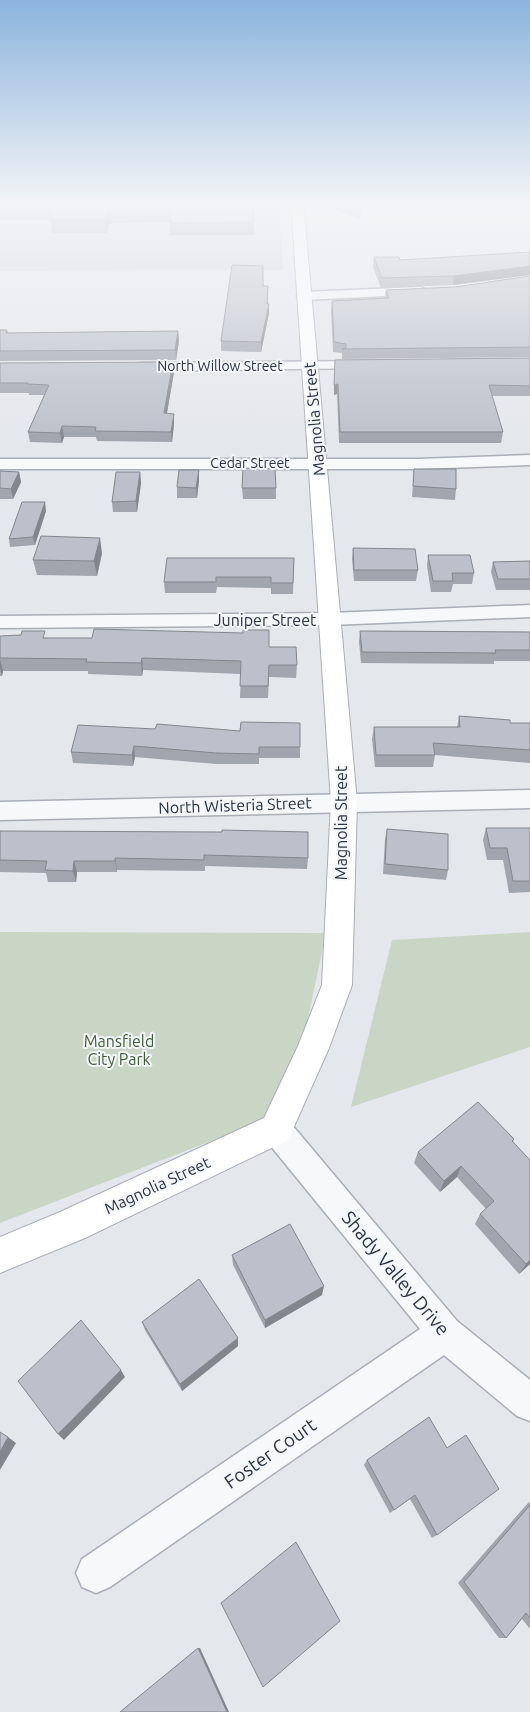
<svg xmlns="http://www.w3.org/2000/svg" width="530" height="1712" viewBox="0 0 530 1712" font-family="Ubuntu,sans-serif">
  <rect width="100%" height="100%" fill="#e4e7ec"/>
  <path fill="#d2d6de" d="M0,202H279L283,270L0,271Z"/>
  <path fill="#c9d6c5" d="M0,932L326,933L304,1037L265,1120L0,1223Z
    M530,932V1047L351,1107L392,940Z"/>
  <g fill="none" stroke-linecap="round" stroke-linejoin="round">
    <defs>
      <path id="street" d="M421,287L428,291L426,294L304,300L297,296L304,292Z
        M367,361L372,362L374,365L372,368L140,371L133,367L140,363Z
        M530,455V465L418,469H0V459H418Z
        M530,605V617L330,625L0,628V616L330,613Z
        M530,790V808L0,820V802Z
        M276,1114L287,1119L457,1321L530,1380V1421L517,1416L444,1355L110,1587L96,1593L82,1587L76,1573L82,1559L420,1329L265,1139L261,1129L265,1119Z"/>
      <path id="secondary" d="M291,202H303L357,802L352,985L329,1048L288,1140L85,1238L0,1273V1237L60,1212L264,1118L298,1046L322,985L331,802Z"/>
    </defs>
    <use href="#street" stroke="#a9aeb7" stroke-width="3"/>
    <use href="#secondary" stroke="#a9aeb7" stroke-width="2"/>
    <use href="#street" fill="#f7f8fa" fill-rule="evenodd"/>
    <use href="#secondary" fill="#fff" fill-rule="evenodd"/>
  </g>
  <path fill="#a1a5ae" d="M0,202H253L254,235H170V222L112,223L108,225L107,233H52L50,220H0Z
    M321,202H359L361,210L360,219L321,204Z
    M402,202H438L437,209L402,204Z
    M530,252V357L342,359V353L333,352L331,310L332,301L385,298L386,290L455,287L530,276V275L453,285L381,288L373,267L374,257L400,260Z
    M263,286H268V304H269V313L261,352L221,351V341Z
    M0,330H7L8,333L178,331L179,341L176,360L0,361Z
    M530,358V396H492L503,432L501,443H339L337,394L334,395L335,360Z
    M173,362L174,372L167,413L174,424L172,442L97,441L96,437H64L62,443L30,442L28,432L44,395H29V393H0V363Z
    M414,469L456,489L455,500L412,497Z
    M199,470V480L197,498H177V487Z
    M0,471L19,472L21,482L13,499H0Z
    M140,472L141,483L137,512H113L112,502Z
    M242,488H276V499H243Z
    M46,511L35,545L10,547L9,539Z
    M353,548L418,570L416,581H354L352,559Z
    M102,553L97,576L37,575L33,560Z
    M428,555L474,573L472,584H453L451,592H431L427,566Z
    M294,558L293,594H271V588L217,587L216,593H165L164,582Z
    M530,561V590H496L491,572L493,562Z
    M360,631L530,632V661H494V664L361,663L359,642Z
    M0,636L269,647L297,665L296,678L269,677L268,698H240L241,674L143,670L142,676L88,674V671H3L2,676H0Z
    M459,716L510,723H530V763L435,755L433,767H375L372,739L374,727H457Z
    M78,725L300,747V758H259V764H216L135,757L133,766L73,763L71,752Z
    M486,828H530V892L509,893L503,860H487L483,840Z
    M387,829L448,870L446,880L383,874L385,839Z
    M0,831L308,858L307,869L205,866V871L117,870V872H77L76,882H48L46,873L0,872Z
    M514,1139L513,1142L530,1264L519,1274L475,1224L480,1214L486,1209L457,1177L440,1192L414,1163L418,1152Z
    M232,1255L322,1295L265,1328L233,1265Z
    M142,1322L238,1346L182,1391L145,1330Z
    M447,1448L437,1535L432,1538L410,1499L390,1513L364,1465L367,1460Z
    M530,1502V1629L522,1619L506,1638H499L458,1583L528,1503Z"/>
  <path fill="#83868d" d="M110,210L112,223L108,225L107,233L105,220L107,212Z
    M530,266V275L453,285L454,276Z
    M269,304V313L261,352V342Z
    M178,331L179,341L176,360L175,350Z
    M173,362L174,372L165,424L164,413Z
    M338,384L337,394L334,395V385Z
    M174,414V424L172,442L171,432Z
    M62,426L64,437L62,443L60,433Z
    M199,470V480L197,498L196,488Z
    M19,472L21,482L13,499L11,489Z
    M140,472L141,483L137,512L136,501Z
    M45,502L46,511L35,545L33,537Z
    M100,538L102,553L97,576L94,561Z
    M142,658L143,670L142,676L141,663Z
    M0,659L3,671L2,676L0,668Z
    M134,746L135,757L133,766L132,755Z
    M115,858L117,870V872L115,861Z
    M74,861L77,872L76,882L73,871Z
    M461,1166L457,1177L440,1192L444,1181Z
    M530,1260V1264L519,1274L526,1264Z
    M324,1286L322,1295L265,1328V1320Z
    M238,1338V1346L182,1391L180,1384Z
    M121,1370L125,1377L64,1440L58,1434Z
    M8,1437L16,1443L0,1470V1452Z
    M198,1648H200L229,1712H227Z"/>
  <path fill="#bbc0ca" stroke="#83868d" d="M0,202H253L254,222L170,223L171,210H110L107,212L105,220H50L52,213H49L51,208L0,207Z
    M339,202H359L361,210Z
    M530,252V266L454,276L382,278L374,257H399L400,260Z
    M232,265L263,266V286H268L267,304H269L261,342L221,341Z
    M530,276V347L342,349L346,348V344L334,342L332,301L389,298L386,290L455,287Z
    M0,330H7L6,333L178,331L175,350L0,351Z
    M530,358V386L489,385L503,432H340L338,384L334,385L335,360Z
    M173,362L164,413L174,414L171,432L95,431L96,427L62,426L60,433L28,432L49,385L27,384L28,383H0V363Z
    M243,468L275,469L276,488H242Z
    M414,469H456V489L413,486Z
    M179,470H199L196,488L177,487Z
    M0,471L19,472L11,489L0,488Z
    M116,472H140L136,501L112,502Z
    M22,502H45L33,537L9,539Z
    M41,536L100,538L94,561L33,560Z
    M353,548L415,549L418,570H354Z
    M428,555H470L474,573H452L453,581H433Z
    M167,558H294L293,583H271V577H216V582H164Z
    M530,561V579H498L493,562Z
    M94,629L243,633V630H269V647H296L297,665H269L268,686H240L241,661L142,658L141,663L86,662L87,659L0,658V636L21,635L22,631H45L43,638H92Z
    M360,631L530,632V650H495L496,653L362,652Z
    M459,716L510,720V723H530V750L433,743L435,755H376L374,727H460Z
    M241,722L300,723V747H259V754L216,753L134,746L132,755L71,752L78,725L155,729L157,724L240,731Z
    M486,828H530V881H513L507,848H490Z
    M387,829L448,834V870L385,864Z
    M222,830L308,832V858L204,855V860L115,858V861H74L73,871L45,870L47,861L0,860V831L222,832Z
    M478,1102L514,1139L512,1141L530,1160V1260L526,1264L480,1214L494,1201L461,1166L444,1181L418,1152Z
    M290,1224L324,1286L265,1320L232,1255Z
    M199,1279L238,1338L180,1384L142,1322Z
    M81,1320L121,1370L58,1434L18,1381Z
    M429,1417L447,1448L466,1435L499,1489L437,1535L415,1495L394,1510L367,1460Z
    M0,1432L8,1437L0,1452Z
    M530,1505V1618L526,1613L506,1638L464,1582Z
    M296,1542L340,1621L263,1687L221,1603Z
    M198,1648L227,1712H120Z"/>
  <linearGradient id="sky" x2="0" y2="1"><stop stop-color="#8bb4dd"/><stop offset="0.46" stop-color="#f3f4f6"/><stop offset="1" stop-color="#f3f4f6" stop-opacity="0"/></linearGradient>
  <rect width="530" height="442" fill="url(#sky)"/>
  <g text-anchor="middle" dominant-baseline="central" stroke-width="4" stroke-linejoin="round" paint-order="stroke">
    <g font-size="14" fill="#2b3445" stroke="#f4f6f9">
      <text x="220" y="366">North Willow Street</text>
      <text x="250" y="463">Cedar Street</text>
    </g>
    <g font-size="16" fill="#2b3445" stroke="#f4f6f9">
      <text transform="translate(314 419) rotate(-95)">Magnolia Street</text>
      <text x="265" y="620">Juniper Street</text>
      <text transform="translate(235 805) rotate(-2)">North Wisteria Street</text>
      <text transform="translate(341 823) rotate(-90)">Magnolia Street</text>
      <text transform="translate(157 1185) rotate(-25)">Magnolia Street</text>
    </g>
    <g font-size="16" fill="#3f6138" stroke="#f4f6f9">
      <text x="119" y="1041">Mansfield<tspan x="119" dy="18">City Park</tspan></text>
    </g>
    <g font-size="19" fill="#2b3445" stroke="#f4f6f9">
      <text transform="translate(396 1273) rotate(50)">Shady Valley Drive</text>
      <text transform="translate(270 1453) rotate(-35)">Foster Court</text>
    </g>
  </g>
</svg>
